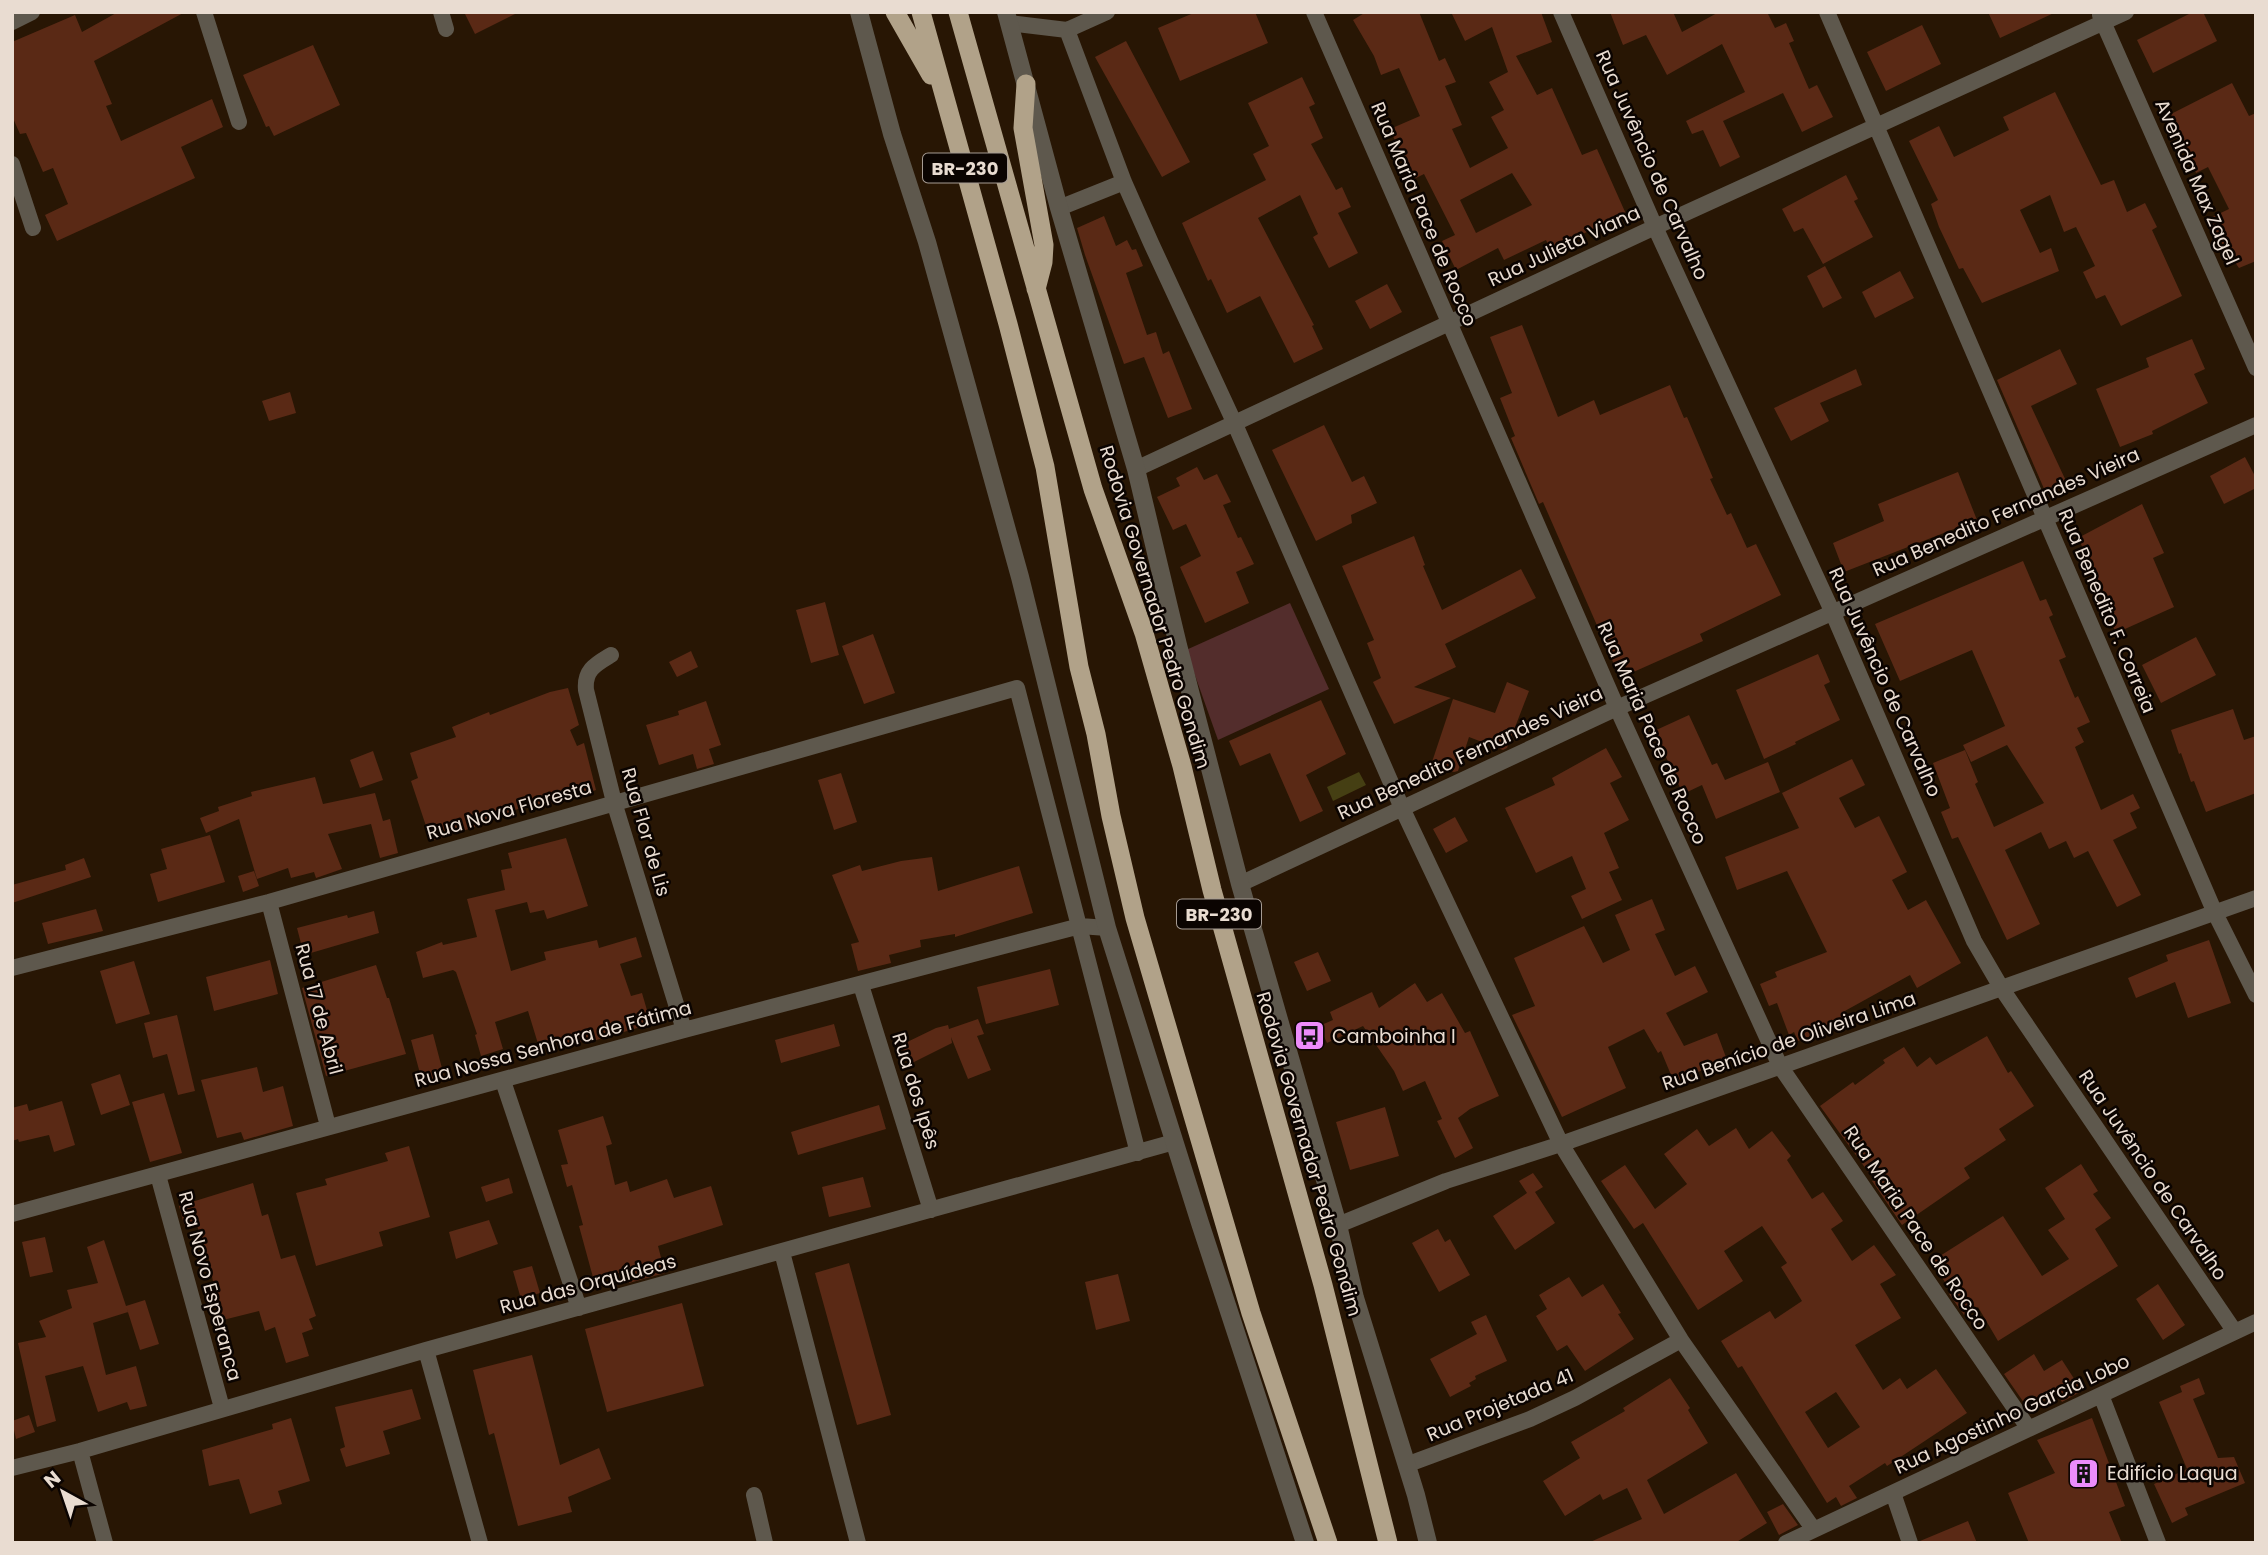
<svg xmlns="http://www.w3.org/2000/svg" width="2268" height="1555" viewBox="0 0 2268 1555" font-family="Poppins,sans-serif">
  <rect width="100%" height="100%" fill="#281604"/>
  <path fill="#532d2c" d="M1290,603L1329,689L1218,740L1186,650Z"/>
  <path fill="#453f13" d="M1359,772L1366,785L1333,801L1327,787Z"/>
  <path fill="#5a2915" fill-rule="evenodd" d="M118,12H185L94,61L112,104L106,106L121,141L212,99L223,127L181,147L195,178L57,241L45,215L68,204L53,168L43,172L26,133L20,134L12,116V42L75,15L82,32Z
    M464,12H519L475,34Z
    M1196,12H1255L1268,43L1180,81L1158,28Z
    M1366,12H1419L1439,61L1445,58L1456,82L1445,86L1462,125L1452,129L1470,168L1508,148L1491,117L1504,110L1489,82L1508,72L1492,27L1465,41L1451,12H1541L1552,42L1516,56L1537,95L1552,88L1582,155L1597,149L1626,214L1550,249L1546,240L1504,260L1498,248L1456,270L1442,241L1455,235L1424,174L1412,180L1390,129L1420,116L1399,68L1381,75L1374,56L1353,20ZM1512,173L1532,205L1476,233L1460,200Z
    M1610,12H1673L1682,32L1719,12H1767L1775,28L1786,23L1794,41L1789,43L1809,89L1817,85L1833,117L1802,132L1783,93L1723,121L1740,157L1720,167L1703,130L1692,134L1686,121L1745,92L1722,44L1667,75L1646,35L1623,45Z
    M1988,12H2056L2000,38Z
    M2193,12H2203L2217,41L2153,73L2137,40Z
    M1922,25L1941,64L1886,91L1867,52Z
    M1126,41L1190,162L1162,177L1095,57Z
    M313,45L340,105L274,136L269,126L266,127L243,75Z
    M1302,77L1315,104L1309,107L1323,138L1311,144L1336,190L1342,187L1351,207L1338,213L1358,253L1329,268L1313,237L1318,234L1300,195L1258,218L1314,325L1312,326L1323,349L1294,363L1260,296L1227,313L1211,279L1208,281L1182,223L1266,180L1253,154L1269,146L1248,103Z
    M2232,83L2249,116L2256,113V261L2239,268L2206,220L2229,209L2208,167L2196,173L2171,114Z
    M2055,92L2101,185L2114,180L2127,212L2145,203L2157,227L2152,230L2182,296L2121,326L2105,295L2096,299L2083,272L2095,266L2076,227L2064,232L2050,195L2020,210L2040,253L2051,248L2059,271L1982,303L1963,268L1959,269L1939,227L1931,204L1938,200L1909,141L1939,126L1954,157L2009,130L2003,117Z
    M1846,175L1858,199L1854,201L1873,237L1823,264L1803,228L1794,232L1782,209Z
    M1104,216L1116,246L1127,240L1132,250L1136,249L1143,266L1126,273L1147,335L1156,332L1163,354L1169,351L1192,409L1168,418L1144,357L1124,364L1085,255L1077,228Z
    M1825,266L1842,298L1823,308L1807,276Z
    M1900,271L1914,298L1875,318L1862,292Z
    M1387,284L1402,312L1370,329L1355,301Z
    M1522,325L1558,417L1594,400L1600,415L1670,385L1684,418L1687,417L1713,478L1710,479L1727,515L1731,513L1747,548L1756,544L1781,595L1700,634L1703,641L1620,678L1543,502L1539,504L1511,438L1515,436L1500,398L1512,393L1490,337Z
    M2192,339L2205,369L2194,374L2208,403L2152,431L2153,434L2120,447L2096,389L2149,367L2146,358Z
    M2060,349L2077,384L2031,406L2066,481L2045,491L1997,380Z
    M1856,369L1862,385L1820,403L1829,421L1791,441L1774,408Z
    M290,392L296,413L269,421L262,401Z
    M1324,425L1352,482L1364,476L1377,503L1351,515L1352,523L1316,541L1272,450Z
    M2245,457L2256,478V488L2224,504L2210,476Z
    M1197,467L1204,480L1217,474L1231,502L1223,505L1238,538L1241,537L1254,564L1236,572L1249,603L1205,623L1180,567L1201,556L1186,524L1173,530L1157,497L1180,486L1176,478Z
    M1958,472L1977,520L1844,572L1833,543L1884,521L1878,504Z
    M2142,504L2164,553L2153,558L2174,607L2116,633L2101,599L2106,597L2078,538Z
    M1414,536L1425,565L1423,566L1442,610L1521,569L1536,598L1445,644L1456,667L1414,687L1451,698L1394,724L1373,682L1381,678L1367,643L1374,640L1342,566Z
    M2023,561L2040,601L2046,599L2053,615L2049,617L2066,657L2059,660L2075,698L2078,696L2090,722L2077,728L2084,742L2075,747L2101,810L2133,794L2140,808L2130,813L2137,828L2113,840L2141,895L2117,907L2088,851L2074,858L2066,841L2049,849L2041,832L2005,850L2040,924L2007,940L1958,837L1952,839L1941,812L1950,808L1933,763L1965,750L1978,782L1975,784L1994,827L2044,803L2007,745L1971,762L1963,745L2005,726L1972,650L1900,681L1875,624Z
    M825,602L839,655L811,663L796,610Z
    M873,634L895,693L864,704L842,646Z
    M2196,637L2216,675L2161,703L2142,665Z
    M691,651L698,667L677,677L669,662Z
    M1818,654L1830,682L1824,685L1840,720L1795,742L1796,744L1764,759L1736,690Z
    M1507,682L1529,691L1507,748L1503,750L1469,737L1458,771L1454,772L1431,765L1453,699L1495,713Z
    M568,688L579,725L570,730L577,746L584,743L596,790L576,797L575,794L539,808L537,802L475,825V827L431,841L411,781L418,778L410,753L456,737L452,727L489,712L490,715L550,692Z
    M1321,700L1346,754L1306,775L1323,811L1300,822L1270,753L1240,766L1229,741Z
    M706,701L721,745L709,749L714,764L697,769L693,754L659,765L646,725L679,715L678,711Z
    M2233,709L2244,740L2256,736V793L2206,812L2194,781L2191,782L2181,753L2179,754L2171,730Z
    M1689,715L1712,765L1717,763L1725,780L1768,762L1780,792L1716,819L1702,785L1683,794L1654,731Z
    M1606,748L1622,777L1610,783L1629,820L1604,833L1619,868L1609,872L1622,900L1582,919L1571,896L1586,889L1572,856L1536,873L1505,808L1555,785L1552,778Z
    M373,751L383,780L360,788L350,760Z
    M1852,759L1865,785L1839,798L1855,828L1879,816L1907,872L1892,880L1908,910L1926,900L1961,963L1917,988L1910,975L1843,1012L1847,1022L1798,1041L1794,1032L1789,1035L1777,1003L1769,1006L1760,984L1777,977L1775,972L1827,952L1787,871L1737,890L1725,857L1799,828L1782,793Z
    M841,773L857,822L834,830L818,780Z
    M315,777L323,804L375,793L383,821L390,819L398,853L380,858L371,824L328,834L342,869L316,878L314,872L291,878L288,868L257,879L239,819L206,833L200,818L219,811L218,807L252,796L251,792Z
    M1455,817L1468,841L1446,853L1433,829Z
    M210,835L225,882L158,902L150,874L167,869L161,849Z
    M566,838L588,906L547,919L544,910L530,913L527,902L495,910L511,971L546,960L544,952L597,940L599,948L636,937L642,957L620,964L631,996L642,993L651,1024L593,1041L592,1039L567,1046L565,1039L539,1047L528,1011L495,1022L503,1049L481,1056L475,1035L477,1034L456,972L453,970L423,978L416,952L442,942L443,945L477,937L467,899L505,890L501,870L512,868L508,853Z
    M932,857L938,891L1019,866L1033,913L955,937V934L920,940L921,947L889,955L891,963L858,971L851,944L859,942L832,875L860,865L862,871L901,861Z
    M84,858L91,877L12,903V885L66,870L65,865Z
    M254,871L259,886L243,892L238,876Z
    M1652,899L1665,930L1655,934L1675,976L1695,966L1708,992L1666,1013L1684,1046L1717,1033L1727,1060L1674,1082L1661,1051L1658,1053L1644,1029L1608,1047L1626,1088L1562,1117L1512,1015L1535,1006L1514,958L1584,926L1603,963L1630,950L1615,915Z
    M96,909L103,931L48,944L42,923Z
    M374,911L379,933L304,955L297,928L347,915L348,918Z
    M2209,940L2231,1003L2188,1018L2175,982L2136,998L2128,978L2168,961L2166,955Z
    M1318,952L1331,981L1307,991L1294,962Z
    M270,960L278,994L214,1011L206,977Z
    M134,961L150,1014L116,1024L100,971Z
    M376,965L387,998H389L406,1054L326,1076L302,988Z
    M1050,969L1059,1005L986,1024L977,987Z
    M1415,983L1427,1002L1442,993L1465,1033L1470,1031L1499,1096L1470,1109L1458,1118L1473,1148L1455,1158L1437,1121L1442,1119L1425,1081L1403,1091L1394,1071L1363,1026L1327,1043L1319,1026L1333,1020L1330,1012L1372,992L1379,1008Z
    M177,1015L195,1091L178,1095L167,1054L153,1058L144,1023Z
    M978,1019L984,1034L977,1036L991,1070L968,1079L951,1037L952,1043L910,1064L901,1045L936,1028L948,1025L949,1029Z
    M834,1024L840,1046L781,1063L775,1040Z
    M433,1034L444,1076L422,1081L411,1040Z
    M1987,1036L2008,1073L2011,1071L2034,1106L1999,1129L2006,1140L1964,1168L1970,1178L1902,1225L1872,1181L1874,1180L1820,1106L1853,1082L1855,1085L1885,1063L1883,1060L1904,1047L1917,1067L1930,1057L1936,1065Z
    M257,1067L263,1092L283,1086L293,1126L244,1140L241,1132L217,1138L201,1080Z
    M120,1074L130,1105L101,1115L91,1084Z
    M164,1093L182,1153L150,1162L132,1102Z
    M62,1101L75,1145L54,1152L49,1135L19,1142L18,1139L12,1141V1108L27,1104L29,1111Z
    M879,1105L886,1129L798,1155L791,1132Z
    M1385,1107L1399,1156L1350,1170L1336,1122Z
    M603,1116L612,1144L606,1146L615,1185L627,1181L630,1192L667,1179L674,1198L711,1186L723,1225L658,1246L665,1273L629,1283L625,1271L594,1281L579,1226L583,1225L572,1185L567,1187L561,1165L568,1164L558,1130Z
    M1736,1128L1749,1149L1772,1131L1791,1156L1787,1160L1812,1199L1823,1192L1843,1221L1831,1229L1852,1261L1874,1245L1896,1275L1880,1284L1901,1318L1855,1345L1883,1390L1900,1378L1907,1389L1936,1369L1967,1413L1887,1466L1885,1463L1849,1486L1857,1498L1841,1506L1836,1497L1827,1503L1742,1366L1738,1368L1721,1341L1770,1311L1775,1319L1802,1301L1781,1267L1787,1263L1762,1226L1724,1251L1743,1281L1698,1310L1643,1223L1634,1229L1601,1181L1625,1165L1655,1209L1687,1184L1664,1154L1697,1129L1709,1146ZM1836,1392L1860,1427L1828,1448L1805,1412Z
    M409,1146L430,1217L379,1232L383,1246L316,1266L296,1193L327,1185L325,1179L388,1161L385,1153Z
    M2081,1164L2098,1191L2093,1194L2111,1218L2095,1229L2118,1266L1998,1341L1978,1307L1964,1315L1949,1294L1951,1292L1932,1261L2003,1216L2042,1276L2069,1259L2048,1230L2065,1219L2045,1188Z
    M1533,1173L1543,1187L1535,1192L1555,1223L1515,1250L1493,1216L1527,1193L1519,1181Z
    M863,1177L871,1207L829,1217L822,1187Z
    M509,1178L513,1193L486,1202L481,1187Z
    M253,1183L262,1216L268,1214L281,1259L295,1255L316,1316L309,1319L313,1329L302,1333L309,1356L286,1363L275,1327L265,1331L259,1311L219,1321L212,1294L215,1293L208,1254L205,1255L197,1225L185,1228L179,1206Z
    M489,1220L498,1244L456,1259L449,1232Z
    M1438,1229L1445,1242L1450,1239L1470,1275L1439,1292L1412,1243Z
    M45,1237L53,1272L30,1277L22,1242Z
    M104,1240L128,1312L93,1323L106,1375L136,1366L147,1406L130,1410L127,1402L98,1412L83,1366L45,1376L56,1421L37,1427L18,1343L46,1337L39,1321L72,1308L67,1290L98,1283L87,1247Z
    M849,1263L891,1415L857,1425L815,1273Z
    M532,1266L540,1293L521,1299L513,1271Z
    M1118,1274L1130,1321L1096,1330L1085,1282Z
    M1569,1277L1582,1297L1603,1284L1621,1313L1618,1314L1634,1339L1585,1371L1567,1345L1557,1351L1536,1316L1547,1309L1539,1295Z
    M2158,1284L2185,1325L2163,1340L2136,1299Z
    M145,1300L159,1344L140,1350L126,1306Z
    M682,1303L704,1386L607,1412L585,1329Z
    M1486,1315L1507,1361L1475,1376L1476,1379L1469,1383L1471,1386L1450,1397L1430,1359L1477,1334L1471,1322Z
    M2034,1354L2044,1371L2062,1360L2082,1391L2062,1402L2056,1393L2029,1410L2004,1374Z
    M532,1355L560,1465L599,1448L611,1479L568,1497L572,1512L518,1526L494,1433L489,1435L473,1370Z
    M1670,1378L1690,1408L1688,1410L1708,1443L1647,1480L1664,1514L1736,1473L1767,1523L1735,1543H1588L1642,1519L1627,1488L1603,1500L1600,1494L1565,1516L1543,1481L1580,1458L1571,1442L1625,1411L1623,1408Z
    M2199,1378L2205,1394L2193,1399L2218,1458L2234,1457L2245,1483L2185,1508L2188,1515L2172,1523L2154,1484L2187,1469L2159,1402L2182,1392L2180,1386Z
    M412,1389L421,1419L383,1431L390,1454L346,1467L340,1449L345,1447L335,1407Z
    M29,1415L35,1432L16,1439L12,1421Z
    M291,1418L310,1481L278,1491L282,1504L250,1514L239,1479L209,1486L202,1450L273,1429L272,1424Z
    M2092,1418L2125,1506L2109,1512L2122,1543H2029L2008,1493L2055,1473L2037,1440Z
    M1783,1504L1798,1525L1779,1535L1767,1512Z
    M1968,1521L1977,1543H1920V1541Z"/>
  <g fill="none" stroke-linecap="round" stroke-linejoin="round">
    <path stroke="#5e584d" stroke-width="16" d="M204,12L239,122
      M441,12L446,29
      M1314,12L1617,708L1780,1066L2029,1429
      M1561,12L1655,227L1832,611L1974,941L2002,989L2235,1332
      M1827,12L2215,913L2256,995
      M2100,15L2256,368
      M12,22L32,12
      M1009,23L1067,30L1107,12
      M1067,30L1124,182L1151,243L1234,422L1402,808L1561,1144L1681,1340L1814,1530
      M12,164L33,228
      M1059,208L1124,182
      M1136,469L1655,227L2126,12
      M611,655C596,664 584,670 586,690L614,802L684,1030
      M1240,884L1617,708L2256,425
      M269,902L328,1126
      M12,968L269,902L1017,688L1138,1153
      M861,985L931,1210
      M503,1081L579,1308
      M158,1175L222,1408
      M12,1214L684,1030L1080,926L1107,928
      M1338,1225L1446,1181L1561,1144L2256,898
      M782,1252L858,1543
      M426,1350L480,1543
      M2101,1395L2158,1543
      M80,1451L105,1543
      M1406,1465L1530,1419L1575,1398L1681,1340
      M12,1468L80,1451L426,1350L1174,1142
      M1893,1493L1910,1543
      M754,1495L765,1543
      M1786,1543L2256,1322"/>
    <path stroke="#5e584d" stroke-width="18" d="M859,12L892,134L927,242L1020,577L1107,928L1200,1223L1305,1543
      M1006,12L1059,208L1136,469L1178,645L1240,884L1338,1225L1355,1298L1416,1495L1428,1543"/>
    <path stroke="#b1a289" stroke-width="19" d="M895,12L931,75
      M921,12L1008,324L1045,467L1079,667L1096,734L1111,816L1135,918L1251,1313L1328,1543
      M958,12L1093,489L1144,633L1182,766L1212,890L1323,1285L1388,1543
      M1026,84L1023,128L1044,245L1043,262L1036,289"/>
  </g>
  <defs>
    <symbol id="bus-square" viewBox="-11 -11 22 22"><rect x="-9" y="-9" width="18" height="18" rx="4" fill="#ec8cfb" stroke="#0b0401"/><path d="M-5-6H5V4H4V6H2V4H-2V6H-4V4H-5ZM-3.5-4V0h7V-4ZM-3.5 1.2v1.5H-2V1.2ZM2 1.2v1.5H3.5V1.2Z" fill="#111"/></symbol>
    <symbol id="building-square" viewBox="-11 -11 22 22"><rect x="-9" y="-9" width="18" height="18" rx="4" fill="#ec8cfb" stroke="#0b0401"/><path d="M-4-6H4V6H1V3H-1V6H-4ZM-2.5-4.3h1.7v1.8h-1.7ZM.8-4.3h1.7v1.8H.8ZM-2.5-1h1.7V.8h-1.7ZM.8-1h1.7V.8H.8Z" fill="#111"/></symbol>
  </defs>
  <g fill-rule="evenodd">
    <use href="#bus-square" x="1292" y="1018" width="35" height="35"/>
    <use href="#building-square" x="2066" y="1456" width="35" height="35"/>
  </g>
  <g text-anchor="middle" dominant-baseline="central" stroke-width="5" stroke-linejoin="round" paint-order="stroke">
    <g fill="#0b0401" stroke="#a69b93" stroke-width="2">
      <rect x="923" y="153.5" width="84" height="29" rx="5"/>
      <rect x="1177" y="899.5" width="84" height="29" rx="5"/>
    </g>
    <g font-size="18" font-weight="bold" fill="#e9dcd1">
      <text x="965" y="168">BR-230</text>
      <text x="1219" y="914">BR-230</text>
    </g>
    <g font-size="19" fill="#e9dcd1" stroke="#0b0401">
      <text transform="translate(1652 165) rotate(66)">Rua Juvêncio de Carvalho</text>
      <text transform="translate(2197 182) rotate(66)">Avenida Max Zagel</text>
      <text transform="translate(1424 214) rotate(67)">Rua Maria Pace de Rocco</text>
      <text transform="translate(1564 246) rotate(-25)">Rua Julieta Viana</text>
      <text transform="translate(2006 512) rotate(-24)">Rua Benedito Fernandes Vieira</text>
      <text transform="translate(1155 607) rotate(73)">Rodovia Governador Pedro Gondim</text>
      <text transform="translate(2107 611) rotate(67)">Rua Benedito F. Correia</text>
      <text transform="translate(1885 682) rotate(66)">Rua Juvêncio de Carvalho</text>
      <text transform="translate(1652 733) rotate(66)">Rua Maria Pace de Rocco</text>
      <text transform="translate(1470 753) rotate(-25)">Rua Benedito Fernandes Vieira</text>
      <text transform="translate(509 810) rotate(-16)">Rua Nova Floresta</text>
      <text transform="translate(646 832) rotate(74)">Rua Flor de Lis</text>
      <text transform="translate(319 1009) rotate(75)">Rua 17 de Abril</text>
      <text transform="translate(1789 1041) rotate(-19)">Rua Benício de Oliveira Lima</text>
      <text transform="translate(553 1044) rotate(-15)">Rua Nossa Senhora de Fátima</text>
      <text transform="translate(916 1091) rotate(73)">Rua dos Ipês</text>
      <text transform="translate(1309 1154) rotate(74)">Rodovia Governador Pedro Gondim</text>
      <text transform="translate(2153 1175) rotate(56)">Rua Juvêncio de Carvalho</text>
      <text transform="translate(1916 1228) rotate(56)">Rua Maria Pace de Rocco</text>
      <text transform="translate(588 1284) rotate(-15)">Rua das Orquídeas</text>
      <text transform="translate(210 1286) rotate(75)">Rua Novo Esperanca</text>
      <text transform="translate(1500 1405) rotate(-23)">Rua Projetada 41</text>
      <text transform="translate(2012 1414) rotate(-25)">Rua Agostinho Garcia Lobo</text>
    </g>
    <g font-size="19" fill="#e9dcd1" stroke="#0b0401" text-anchor="start">
      <text x="1332" y="1036">Camboinha I</text>
      <text x="2107" y="1473">Edifício Laqua</text>
    </g>
  </g>
  <rect width="2268" height="1555" fill="none" stroke="#e9dcd1" stroke-width="28"/>
  <g transform="translate(63 1492) rotate(320)" stroke="#0b0401" stroke-width="5" paint-order="stroke">
  <path d="M0-5L12 26L0 18L-12 26Z" fill="#e9dcd1"/>
  <text y="-10" font-size="19" font-weight="bold" text-anchor="middle" fill="#e9dcd1">N</text>
  </g>
</svg>
